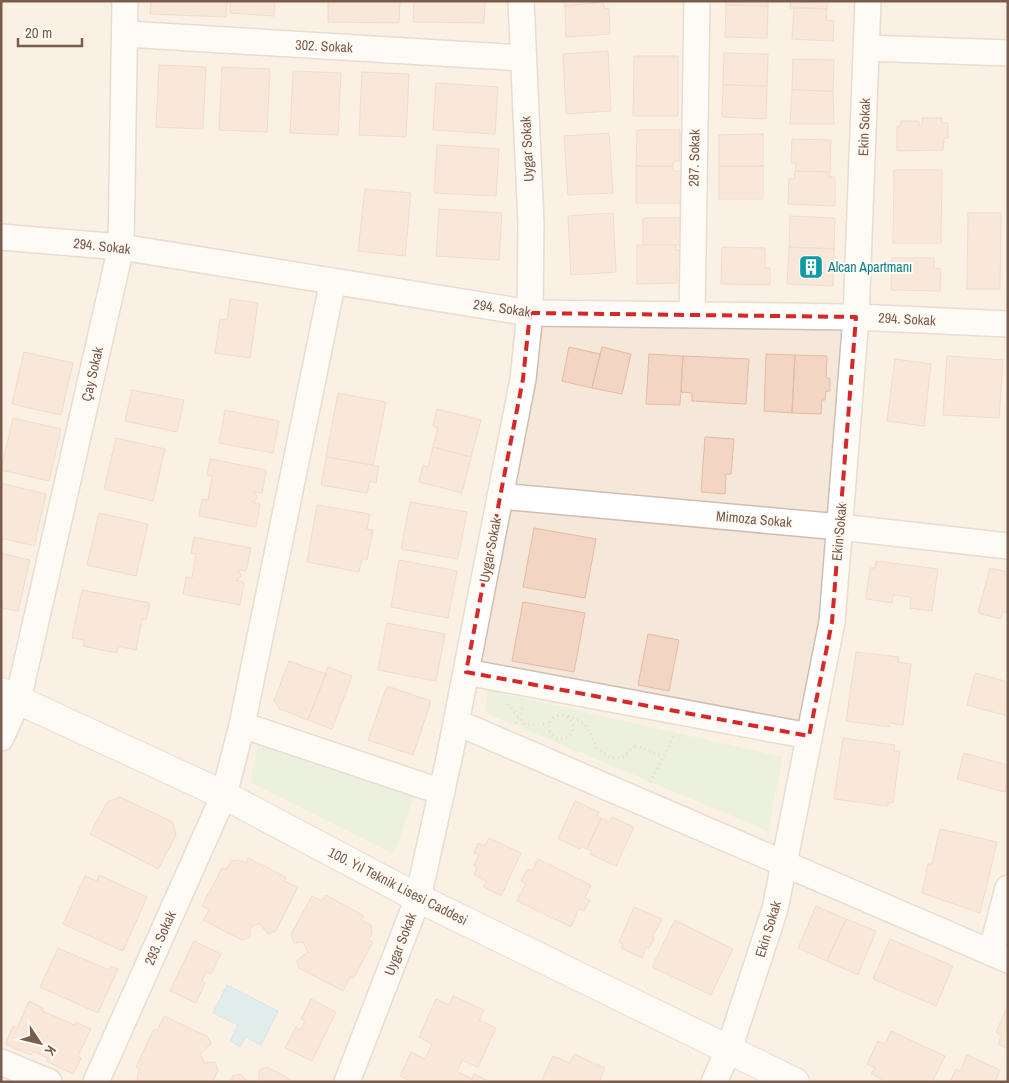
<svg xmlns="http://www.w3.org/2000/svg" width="1009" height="1083" viewBox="0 0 1009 1083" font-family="'Archivo Narrow',sans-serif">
  <rect width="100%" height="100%" fill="#fdf6ec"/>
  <path fill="#f5e8da" d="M1,1H1008V1082H1Z"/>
  <path fill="#d8ecc9" d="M488,690L783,757L768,831L485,713Z
    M259,742L415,793L394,854L250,782Z"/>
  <path fill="#bfe3e8" stroke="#a5d3da" d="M227,985L278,1011L261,1045L246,1037L240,1047L230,1041L238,1025L213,1013Z"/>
  <path fill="#f3d5c3" stroke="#e6bba3" d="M151,1H227L226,17L150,14Z
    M230,1H275L274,16L230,13Z
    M328,1H400L399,23L328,22Z
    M414,1H485L484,23L413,22Z
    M564,1H603V2L565,6Z
    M726,1H768V6L726,5Z
    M791,1H833L827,2V9L790,8Z
    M603,2L605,9L609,8L610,34L566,37L565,6Z
    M726,5L768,6L767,38L725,37Z
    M794,7L827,9L826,20L834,21L833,41L792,39Z
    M608,51L611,111L566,114L563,54Z
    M724,53L768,54L767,86L723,85Z
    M634,56H678V116H633Z
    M793,59L834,60L833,91L792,90Z
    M159,65L206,67L203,129L156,127Z
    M222,67L270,69L267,132L219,130Z
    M293,71L341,73L338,135L290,133Z
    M362,72L409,74L406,137L359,135Z
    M436,83L498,87L495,134L433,130Z
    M723,85L767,86L766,119L722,117Z
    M792,90L833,91L834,124H790Z
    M922,118H942V123H948V138H944L943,150L897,151V126H901V121H919V126H922Z
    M637,130H680V161H674L673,166H636Z
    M609,133L613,193L568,195L564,136Z
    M763,134V166H719V135Z
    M792,139L831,140L830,172L795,171L796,163H791Z
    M437,145L499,149L496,196L434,193Z
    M636,166H673V171H681V203H636Z
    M719,166H763V199H719Z
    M894,170H942L941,243H893Z
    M795,171L830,172L829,177H835V206L788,204L789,179H794Z
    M365,189L411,193L405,256L358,251Z
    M439,209L502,213L499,260L436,256Z
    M613,213L616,272L571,275L568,216Z
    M968,213H1001L1000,289H967Z
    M790,216L835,218L834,249L789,247Z
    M643,218H681V245H643Z
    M637,245H676V250H681V267H677V283L637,284Z
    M722,247L765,248V268H770V285L721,284Z
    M789,247L834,249L833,286L787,284Z
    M892,258H934V268L941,269L940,291L891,290Z
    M230,299L258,303L250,358L215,353L220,319L227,320Z
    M569,347L600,354L592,388L562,381Z
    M602,347L631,354L622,394L592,388Z
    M24,352L73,363L61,415L12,404Z
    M649,354L683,356L680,405L646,404Z
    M766,354L795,355L792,413L764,411Z
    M795,355L827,356L826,378H830V391H826L825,400H822L821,414L792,413Z
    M683,356L749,359L746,404L692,401V393L681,392Z
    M947,356L1003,360L999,418L943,415Z
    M895,359L931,364L924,426L887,421Z
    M132,390L184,400L177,432L125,421Z
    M338,393L386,402L373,465L326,457Z
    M437,409L481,420L471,457L433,447L438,428L433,426Z
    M225,410L279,421L273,453L219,443Z
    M13,418L61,429L49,481L1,470Z
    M705,437L734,439L731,474H726L725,494L701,492Z
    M116,438L165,449L153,501L104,489Z
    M433,447L471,457L462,493L419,482L423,465L428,467Z
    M326,457L379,466L376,483L370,481L367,493L321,485Z
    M210,459L266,470L262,493L254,492L258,498L252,502L260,504L256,527L199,516L202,499L208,500L212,476L207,475Z
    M1,483L46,494L34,546L1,538Z
    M410,502L467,512L458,559L401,549Z
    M317,505L370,514L367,529L373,530L367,560L362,558L359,572L307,562Z
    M99,513L148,524L136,576L87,565Z
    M534,528L596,539L585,598L523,587Z
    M194,537L251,548L246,571L238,570L242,576L236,580L244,582L240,605L183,594L186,577L192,578L196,554L191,553Z
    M1,553L30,560L18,611L1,608Z
    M399,560L457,571L448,618L391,607Z
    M876,561L938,569L932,611L910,608L911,597L893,595L892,603L866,599L870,568H875Z
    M990,568L1008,572V613L1003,612L1001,619L978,613Z
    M82,590L150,603L146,620L142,619L136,650L118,646L117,653L83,646L84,640L72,638Z
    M523,602L585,613L574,672L512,661Z
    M387,623L445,634L436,681L378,670Z
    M648,634L679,640L669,691L638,685Z
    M856,652L899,657L898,662L911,664L903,725L890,723V727L846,721Z
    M289,661L326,674L308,720L280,709L274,701Z
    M328,667L352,676L332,729L308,720Z
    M975,673L1008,682V716L967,705Z
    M387,686L431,701L413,755L368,740Z
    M843,738L895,745L894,751H900L893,803L888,802V806L834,799Z
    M964,753L1008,765V780L1005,792L957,779Z
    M120,797L173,822L176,835L158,869L90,834L107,802Z
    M575,801L599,812L597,816L601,818L587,849L581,846L580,849L558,839Z
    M612,817L634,827L616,866L590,854L592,851L587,849L601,818L609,822Z
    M940,829L997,842L980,913L922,893L928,864H932Z
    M489,838L521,853L501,896L484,887L486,881L474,875L477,867L474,865L479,855L474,853L478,843L485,846Z
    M248,858L286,877L284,881L298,887L276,931L268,934L259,923L250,928V937L242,940L203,920L209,910L202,906L222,868L226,870L231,861L239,860L246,863Z
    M538,859L591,885L585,898L590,900L584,911L579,909L571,927L517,901L526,883L521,881L527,869L532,871Z
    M99,875L147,897L123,951L63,924L85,876L97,881Z
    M326,895L364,916L361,920L371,925L372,933L368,940L373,942L353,979L350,977L343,991L299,968L297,960L308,952L303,942L294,943L291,934L312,896L322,901Z
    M816,906L846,919L827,961L798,948Z
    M634,907L662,919L652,937L654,938L649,948L646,947L642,958L621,948L623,944L619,942Z
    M846,919L876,931L858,975L827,961Z
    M675,920L733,949L711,995L652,967Z
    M890,939L953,966L936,1006L873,979Z
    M194,941L221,954L211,974L206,972L202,981L205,983L196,1003L170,991Z
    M58,948L109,970L111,966L118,969L98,1013L40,987Z
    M453,996L484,1010L479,1020L496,1028L478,1067L462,1060L457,1072L471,1078L470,1082H412L400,1076L411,1052L425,1059L432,1044L419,1037L436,999L449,1005Z
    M311,999L336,1012L312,1061L285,1048L296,1027L300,1030L305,1021L301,1019Z
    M29,1001L43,1008L42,1011L75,1025L76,1022L91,1029L78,1056L81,1058L73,1074L46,1061L48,1058L33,1051L31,1055L5,1044L13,1026L17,1028Z
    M1007,1008L1008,1009V1049L998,1044L1002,1035L996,1032Z
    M164,1016L208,1037L211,1044L200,1054L205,1063L215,1062L218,1071L212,1082H138L137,1076L140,1069L136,1067L154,1029L157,1031Z
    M891,1031L945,1056L932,1082H888L871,1074L875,1068L867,1064L878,1041L885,1044Z
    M574,1054L605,1068L600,1079L606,1082H541L553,1056L570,1063Z
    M967,1055L1000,1070L995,1082H950L956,1069L960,1071Z
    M267,1067L295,1082H255L259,1080V1070Z
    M241,1074L247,1082H231L233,1076Z
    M474,1074L491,1082H470Z"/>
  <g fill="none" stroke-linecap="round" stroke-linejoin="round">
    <defs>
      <path id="street" d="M126,34L522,58
        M867,48L1008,53
        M1,237L121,247L530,313L856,317L1008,324
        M692,315L697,1
        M500,496L840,527L1008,546
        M466,672L809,736
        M456,722L1008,960
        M242,725L442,792
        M1,738L18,700L121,247L125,1
        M991,953L1008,888
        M1,1062L49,1082
        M96,1082L224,795L242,725L333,281
        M347,1082L418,898L450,754L523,379L530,313L531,223L521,1
        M714,1082L729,1049L775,909L832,622L856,317L868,1"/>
      <path id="secondary" d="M1,692L224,795L418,898L795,1082"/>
    </defs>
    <use href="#street" stroke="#d1beb0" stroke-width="28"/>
    <use href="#secondary" stroke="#d6c0b0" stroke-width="30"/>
    <path stroke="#d9b8a5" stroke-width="3" stroke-dasharray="1 4" stroke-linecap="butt" d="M508,704L525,725L550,723
      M549 727a12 12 0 1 1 24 0a12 12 0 1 1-24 0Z
      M568,716C588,722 590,731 596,748L611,758L623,757L634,746
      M516,723L524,706
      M635,746L663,756
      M650,782L675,734"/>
    <use href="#street" stroke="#fff" stroke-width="25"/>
    <use href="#secondary" stroke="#fff" stroke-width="28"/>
  </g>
  <path d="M0 0H1009V1083H0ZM530,313L856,317L832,622L809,736L466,672L523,379Z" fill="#fdf6ec" fill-opacity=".55" fill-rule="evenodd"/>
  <path fill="none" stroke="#d62828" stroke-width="4" stroke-dasharray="10 6" stroke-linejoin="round" d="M530,313L856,317L832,622L809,736L466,672L523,379Z"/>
  <defs>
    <symbol id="building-square" viewBox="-11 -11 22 22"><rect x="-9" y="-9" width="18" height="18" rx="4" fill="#0f9aa8" stroke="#fffaf3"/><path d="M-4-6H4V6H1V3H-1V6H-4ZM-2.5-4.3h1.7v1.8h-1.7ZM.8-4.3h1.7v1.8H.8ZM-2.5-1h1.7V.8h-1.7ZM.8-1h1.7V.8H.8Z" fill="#fff"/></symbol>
  </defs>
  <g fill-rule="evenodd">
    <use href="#building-square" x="797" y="253" width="28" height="28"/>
  </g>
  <g text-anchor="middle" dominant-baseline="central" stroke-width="4" stroke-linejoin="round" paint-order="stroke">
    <g font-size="14" fill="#7a5c4d" stroke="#fffaf3">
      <text transform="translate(324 46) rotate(3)">302. Sokak</text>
      <text transform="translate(864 127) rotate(-88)">Ekin Sokak</text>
      <text transform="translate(527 149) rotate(-93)">Uygar Sokak</text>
      <text transform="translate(694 158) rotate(-89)">287. Sokak</text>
      <text transform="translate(102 246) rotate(6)">294. Sokak</text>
      <text transform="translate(502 308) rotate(8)">294. Sokak</text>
      <text transform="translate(907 319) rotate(3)">294. Sokak</text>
      <text transform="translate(92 374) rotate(-77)">Çay Sokak</text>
      <text transform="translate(754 519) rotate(5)">Mimoza Sokak</text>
      <text transform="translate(839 532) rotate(-85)">Ekin Sokak</text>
      <text transform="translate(490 550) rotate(-79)">Uygar Sokak</text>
      <text transform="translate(398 886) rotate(27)">100. Yıl Teknik Lisesi Caddesi</text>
      <text transform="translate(768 929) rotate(-73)">Ekin Sokak</text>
      <text transform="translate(160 938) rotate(-66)">293. Sokak</text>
      <text transform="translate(400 944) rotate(-69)">Uygar Sokak</text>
    </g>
    <g font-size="14" fill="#0d838f" stroke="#fffaf3" text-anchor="start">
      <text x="828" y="267">Alcan Apartmanı</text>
    </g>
  </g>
  <rect width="1009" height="1083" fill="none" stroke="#7a5c4d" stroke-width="5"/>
  <g transform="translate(40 1043) rotate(125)" stroke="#fffaf3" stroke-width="4" paint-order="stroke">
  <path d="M0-4L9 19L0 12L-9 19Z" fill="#7a5c4d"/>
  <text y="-8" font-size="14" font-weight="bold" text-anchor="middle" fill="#7a5c4d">K</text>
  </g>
  <path d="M18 38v8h64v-8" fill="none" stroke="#7a5c4d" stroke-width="2.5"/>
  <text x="25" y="38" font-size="15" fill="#7a5c4d" stroke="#fffaf3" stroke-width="4" paint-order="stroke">20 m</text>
</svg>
